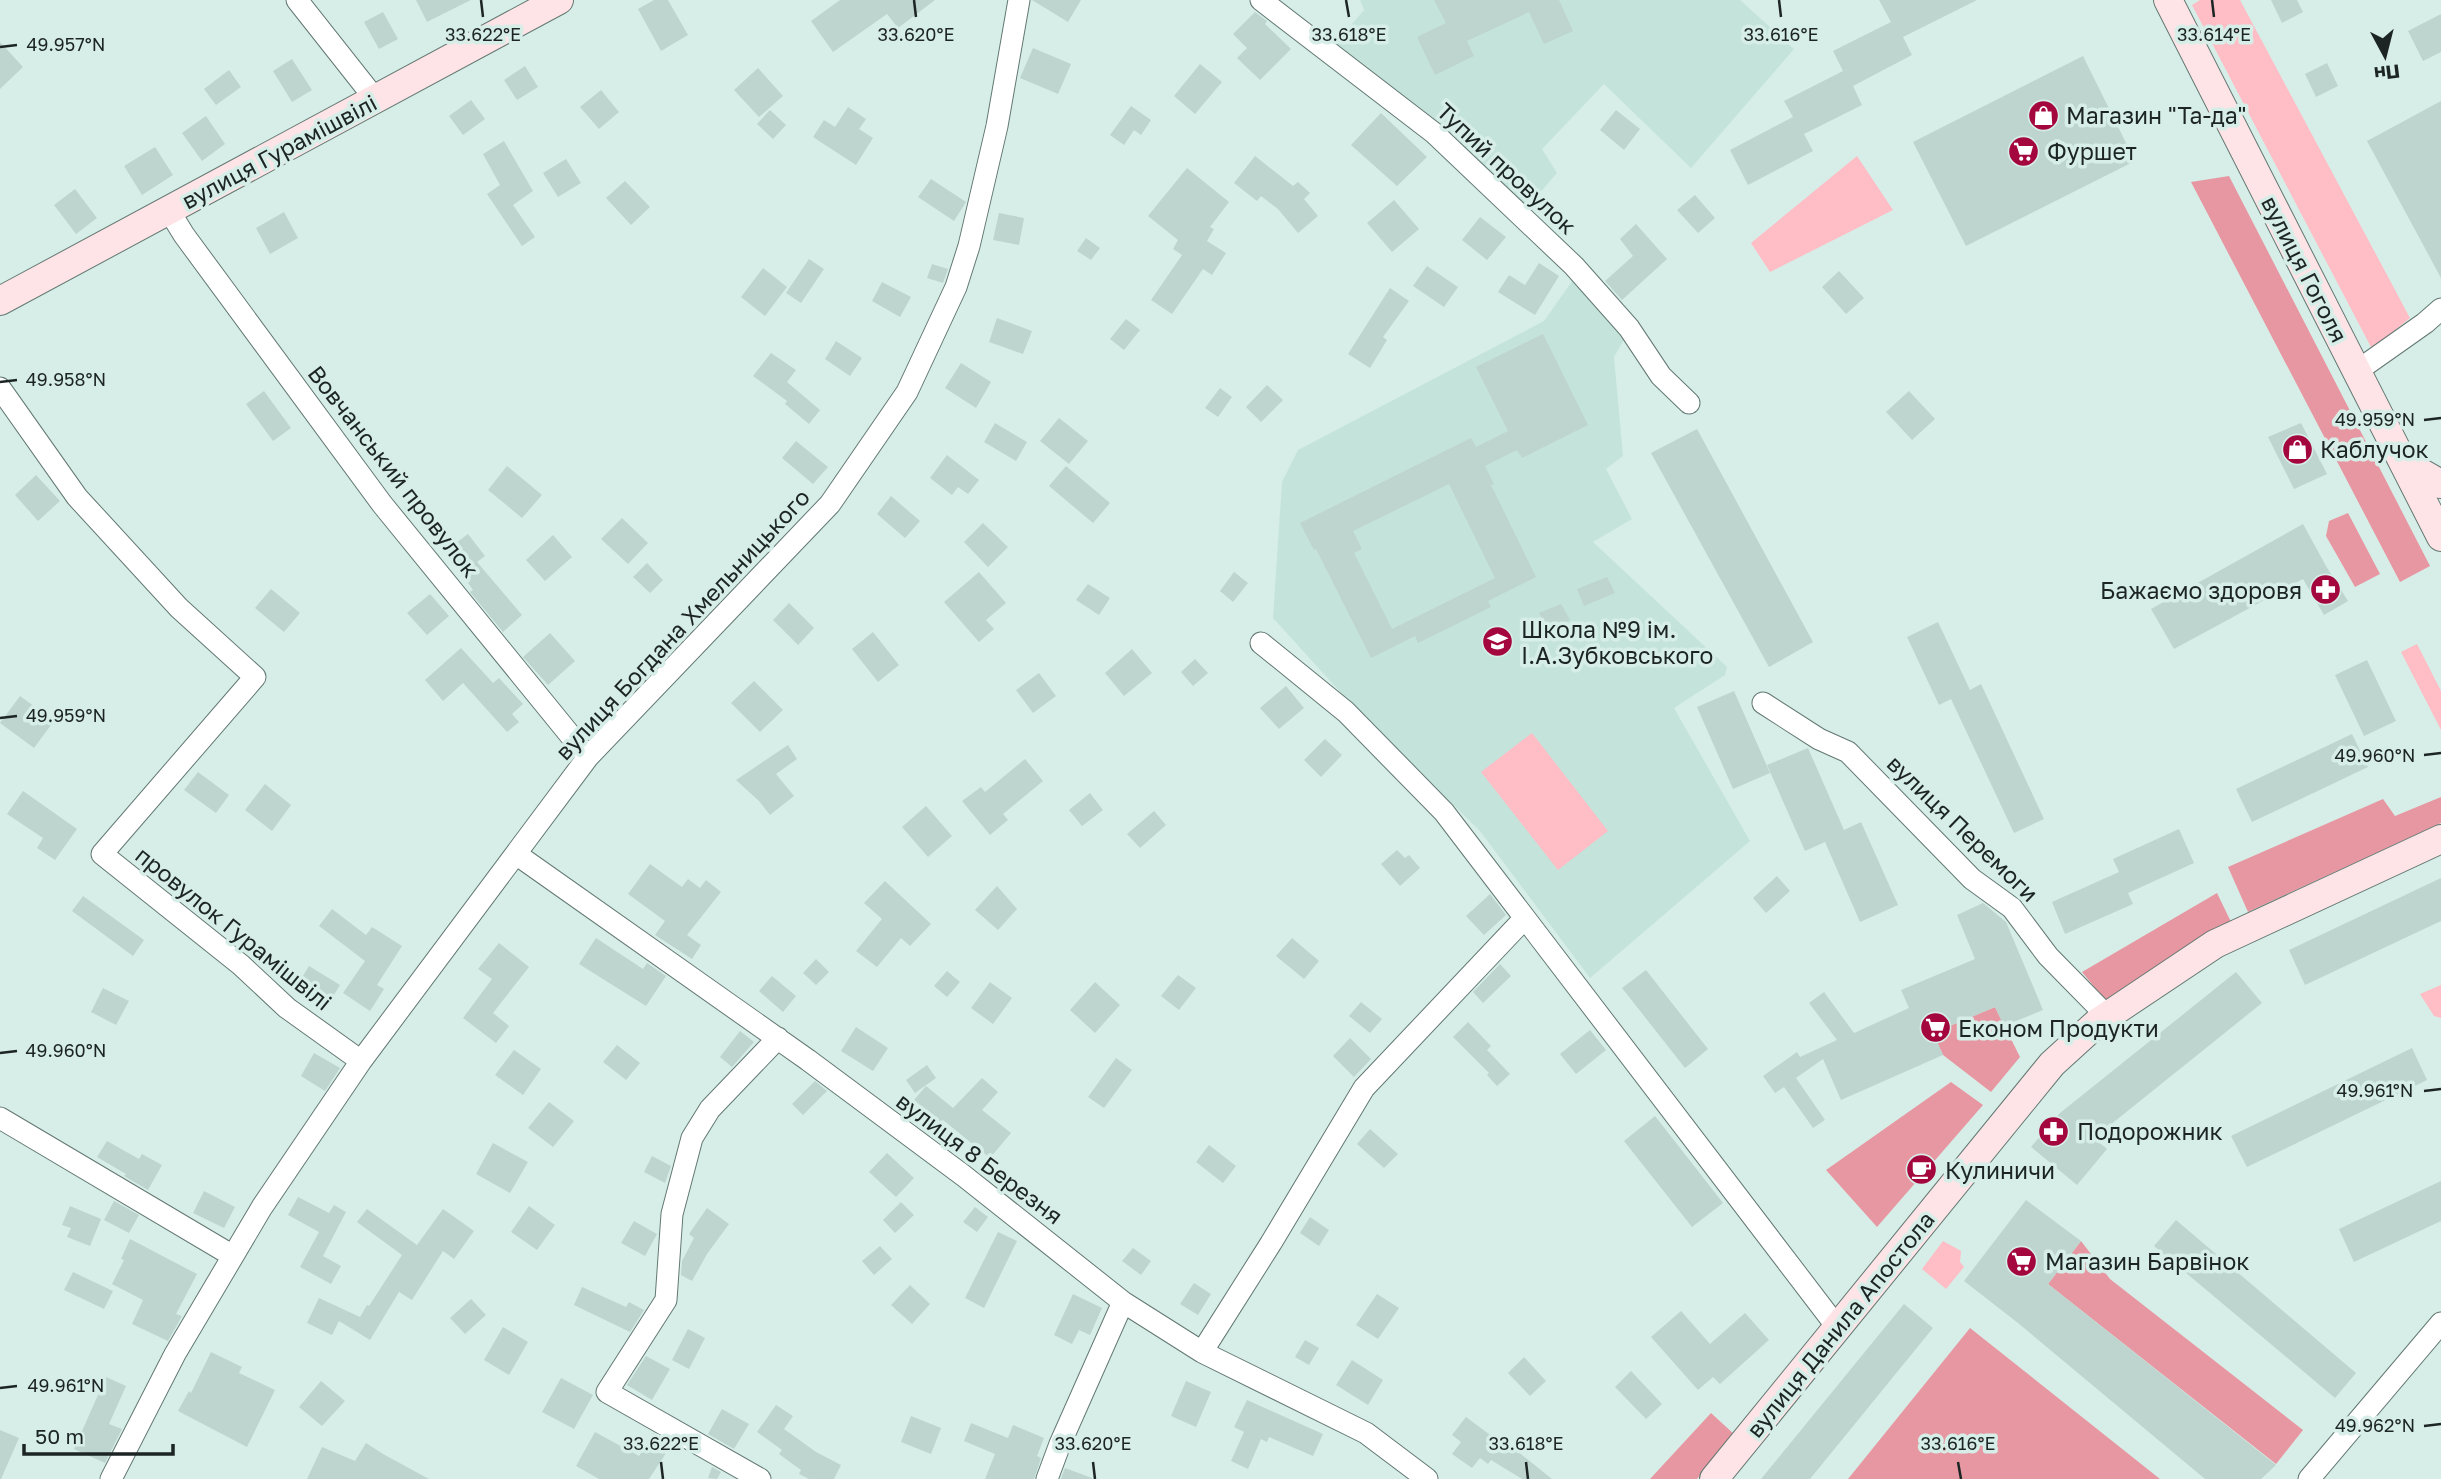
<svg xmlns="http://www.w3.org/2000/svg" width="2441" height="1479" viewBox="0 0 2441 1479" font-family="'Golos Text',sans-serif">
  <rect width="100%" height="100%" fill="#d7eee8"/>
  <path fill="#c4e3db" d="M1360,0H1740L1794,49L1691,168L1604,84L1542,149L1557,173L1524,211L1335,44L1364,10Z
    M1575,277L1625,338L1614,357L1623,456L1606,469L1632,519L1593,542L1727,667L1725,675L1674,708L1750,841L1590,978L1480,831L1353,706L1273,618L1282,482L1298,450L1544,321Z"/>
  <path fill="#ffbdc5" d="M2200,0H2240L2410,318L2372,349L2192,5Z
    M1857,156L1893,210L1770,272L1751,243Z
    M2417,644L2441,691V730L2401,652Z
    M1532,733L1608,831L1558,870L1481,772Z
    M2441,985V1018L2434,1016L2420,994Z
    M1943,1241L1961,1251L1960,1262L1964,1267L1946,1289L1922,1269Z"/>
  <path fill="#e797a1" d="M2229,176L2430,566L2400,582L2191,182Z
    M2348,513L2380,574L2355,587L2326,536L2329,521Z
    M2441,797V823L2248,912L2228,867L2383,799L2395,816Z
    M2217,893L2232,924L2105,1000L2082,972Z
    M1995,1007L2020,1057L1991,1092L1943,1055L1933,1033Z
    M1951,1082L1983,1105L1877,1227L1826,1170Z
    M2081,1241L2110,1279L2303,1430L2276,1464L2048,1284Z
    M1970,1328L2160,1479H1848Z
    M1711,1413L1735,1435L1697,1479H1650Z"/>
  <path fill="#bed4ce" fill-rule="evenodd" d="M416,0H471L427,22Z
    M654,0H668L688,35L661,51L638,9Z
    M840,0H935L898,28L887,14L833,52L811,21Z
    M1032,0H1081L1068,22Z
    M1434,0H1559L1573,31L1544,44L1529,12L1467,41L1474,56L1435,75L1417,37L1446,23Z
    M1879,0H1977L1903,37L1912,55L1853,86L1862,105L1804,134L1813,151L1748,185L1730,150L1793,117L1784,101L1843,71L1833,51L1891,22Z
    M2271,0H2297L2303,12L2282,23Z
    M383,12L398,39L379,49L364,22Z
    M1255,12L1267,21L1265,24L1291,49L1260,80L1237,58L1247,48L1233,34Z
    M2441,14V52L2423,61L2408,31Z
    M0,42L23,67L0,89Z
    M1033,48L1071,64L1058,94L1020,78Z
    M2083,56L2135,161L1966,246L1913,142Z
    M292,59L312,90L292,102L273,71Z
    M2327,63L2338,86L2316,97L2305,74Z
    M1200,64L1222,82L1195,114L1174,96Z
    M525,66L538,87L517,100L504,80Z
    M758,68L783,96L759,117L734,90Z
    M229,70L241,87L216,105L204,89Z
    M601,90L619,112L599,129L580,107Z
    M471,100L485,119L463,135L449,116Z
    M2441,101V278L2367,141Z
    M1131,106L1151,120L1141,135L1134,130L1124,145L1110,135Z
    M848,107L866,119L859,129L873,138L856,165L813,137L824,120L835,127Z
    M770,110L786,125L773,139L757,124Z
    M1616,110L1640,129L1624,150L1600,130Z
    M1381,113L1427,157L1397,186L1351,145Z
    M206,116L225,144L202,161L182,133Z
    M504,141L533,191L513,205L535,237L522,246L487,194L500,185L483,154Z
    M155,147L173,175L142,195L124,166Z
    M1255,156L1293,186L1298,182L1310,193L1304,199L1318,216L1298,233L1278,209L1261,196L1257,201L1234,183Z
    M566,159L581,183L558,197L543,173Z
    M1187,168L1229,202L1210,227L1214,229L1207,241L1226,253L1212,275L1203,269L1172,314L1151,300L1182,255L1173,249L1178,240L1148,216Z
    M931,179L966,202L954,221L918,197Z
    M625,181L650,207L631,225L606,198Z
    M75,189L97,218L76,234L54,205Z
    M1695,195L1715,218L1698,233L1677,210Z
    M1394,200L1419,229L1392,252L1367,223Z
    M284,212L298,238L270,254L256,228Z
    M999,213L1024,218L1019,245L993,240Z
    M1480,217L1506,237L1487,260L1462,240Z
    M1636,224L1667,259L1622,300L1605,281L1633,256L1620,239Z
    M1086,238L1100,248L1091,260L1077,251Z
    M809,259L824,269L801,303L786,293Z
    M1539,263L1559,276L1535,315L1498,292L1509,275L1525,285Z
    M932,264L948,269L943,283L927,278Z
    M1427,266L1458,287L1444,307L1413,286Z
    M763,268L787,287L765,316L741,297Z
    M1839,271L1864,298L1846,314L1822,287Z
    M882,282L911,297L900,317L872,301Z
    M1390,288L1409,301L1383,337L1387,340L1370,368L1348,354Z
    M997,318L1032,331L1023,354L989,342Z
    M1126,319L1140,330L1124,350L1110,339Z
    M1543,334L1588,425L1522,458L1517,450L1485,466L1494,484L1491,485L1536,577L1488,601L1491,607L1418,643L1415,636L1371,658L1316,549L1314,550L1300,523L1471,438L1476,447L1508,431L1476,367ZM1449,484L1495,578L1392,629L1354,553L1362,549L1353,531Z
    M836,341L862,358L850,376L825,359Z
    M771,353L796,370L787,382L820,410L809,424L785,404L787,401L753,376Z
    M961,363L991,382L976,408L945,388Z
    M1267,385L1283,400L1261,422L1246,407Z
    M1220,388L1232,397L1218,417L1205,408Z
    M264,391L291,428L273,441L246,404Z
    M1909,391L1935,419L1912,440L1886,412Z
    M1059,418L1088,441L1069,464L1040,441Z
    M995,423L1027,442L1016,461L984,442Z
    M2301,423L2327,474L2294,489L2268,437Z
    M1697,429L1813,642L1769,667L1651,453Z
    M796,441L828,467L813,484L782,458Z
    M947,455L979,480L968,494L958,487L952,495L930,478Z
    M507,466L542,495L522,518L488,490Z
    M1066,466L1110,503L1093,523L1049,486Z
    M36,475L60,501L38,521L15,495Z
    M891,496L920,521L905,538L877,514Z
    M622,518L648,543L628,564L601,539Z
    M983,523L1008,547L988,567L964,542Z
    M2303,524L2326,566L2348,601L2324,615L2303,579L2174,649L2151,609Z
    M468,534L485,556L477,562L522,615L503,632L470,592L473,590L445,551Z
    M553,535L572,557L545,581L526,560Z
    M647,563L663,580L650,593L633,577Z
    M979,572L1006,603L986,620L994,629L979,642L944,602Z
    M1234,572L1248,583L1233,602L1220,591Z
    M1607,577L1615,593L1584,606L1577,589Z
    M1088,584L1110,598L1099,615L1076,600Z
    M271,589L300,613L284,632L255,608Z
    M430,594L449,616L427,635L407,613Z
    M789,603L814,628L798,645L773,620Z
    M1561,604L1570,620L1548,631L1539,613Z
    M1938,622L1970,690L1981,684L2044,819L2014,833L1951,699L1939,705L1907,637Z
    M873,632L899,665L878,682L852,649Z
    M550,633L575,661L548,685L523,657Z
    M461,648L493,683L499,678L523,704L512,714L519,722L507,732L463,683L443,701L425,680Z
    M1132,649L1152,673L1124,696L1105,673Z
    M1195,659L1208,673L1193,686L1181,672Z
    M2367,660L2396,721L2364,736L2335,675Z
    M1039,673L1056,696L1033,713L1016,690Z
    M754,681L783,710L760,732L731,703Z
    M1286,686L1304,708L1279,729L1260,708Z
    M1734,691L1770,773L1733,789L1697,707Z
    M20,696L54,721L34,748L0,723Z
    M2352,734L2368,767L2252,822L2236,789Z
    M1325,739L1342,755L1321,777L1304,760Z
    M788,745L797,759L776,774L794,796L770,815L759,801L736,780Z
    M1808,748L1844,830L1861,822L1898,905L1860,922L1825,842L1805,851L1767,765Z
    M1025,759L1043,781L1003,814L1008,820L990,835L962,801L981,787L985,792Z
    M198,772L229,795L216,813L184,790Z
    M265,784L291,805L272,831L245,810Z
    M23,791L77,829L55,860L37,848L43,838L7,814Z
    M1090,793L1103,810L1082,826L1069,810Z
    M926,806L952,836L928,857L902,827Z
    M1154,811L1166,825L1140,848L1127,834Z
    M2179,829L2194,863L2128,893L2133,904L2065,934L2052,902L2119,872L2113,859Z
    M1397,850L1405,858L1409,855L1420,868L1400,886L1381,864Z
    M650,864L682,887L688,879L700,888L706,880L721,892L687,935L701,945L692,959L655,935L665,921L628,894Z
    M1777,876L1790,891L1766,913L1753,898Z
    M2441,878V921L2305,985L2289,950Z
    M885,881L931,924L910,946L901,938L877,967L856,951L882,919L864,903Z
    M997,886L1017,909L998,930L975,910Z
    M1490,894L1506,915L1484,935L1466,916Z
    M83,896L144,940L133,956L72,911Z
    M1983,903L2006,922L2043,1010L2004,1026L1995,1007L1933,1033L1943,1055L1841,1100L1823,1059L1796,1078L1825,1120L1813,1128L1784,1087L1775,1093L1763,1076L1797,1052L1800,1057L1837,1040L1809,1003L1824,992L1854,1033L1909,1008L1901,990L1975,959L1957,915Z
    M332,909L366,935L372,927L402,946L377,985L384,989L370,1011L343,993L365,961L319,926Z
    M596,938L643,969L647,963L666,976L646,1006L579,964Z
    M1292,938L1319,961L1304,979L1276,956Z
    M499,943L529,967L493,1013L509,1026L496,1043L463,1018L492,979L478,969Z
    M816,959L829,972L816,985L803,973Z
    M1500,964L1511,976L1483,1003L1473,992Z
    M309,966L340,985L327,1006L296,987Z
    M1646,970L1708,1049L1685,1068L1622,988Z
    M947,971L960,982L947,997L934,986Z
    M2236,972L2262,1003L2094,1138L2107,1149L2077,1185L2031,1147L2060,1113Z
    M1178,975L1196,988L1179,1010L1161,996Z
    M772,976L796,996L783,1012L759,991Z
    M990,982L1012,998L993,1024L971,1008Z
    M1095,982L1120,1005L1095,1033L1070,1010Z
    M103,988L129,1001L116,1025L91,1012Z
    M1361,1002L1382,1019L1370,1033L1349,1016Z
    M1468,1022L1491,1046L1487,1050L1510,1074L1497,1086L1487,1075L1489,1073L1453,1037Z
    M856,1027L888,1048L873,1071L841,1051Z
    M1590,1030L1606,1050L1576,1074L1560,1054Z
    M740,1031L754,1042L732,1067L720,1057Z
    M1350,1038L1371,1059L1354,1077L1333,1056Z
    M617,1045L640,1063L626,1080L603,1062Z
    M2412,1048L2427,1080L2247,1167L2231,1136Z
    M514,1050L541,1069L523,1095L495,1075Z
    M314,1053L340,1068L325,1091L301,1076Z
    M1116,1058L1132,1070L1104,1108L1088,1097Z
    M927,1065L936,1078L915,1093L906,1080Z
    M982,1078L998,1092L982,1110L1011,1133L990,1158L943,1120L940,1122L914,1100L926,1086L953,1108Z
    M815,1081L827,1091L803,1115L792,1104Z
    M549,1102L574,1121L553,1147L528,1128Z
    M1655,1116L1723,1203L1692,1227L1624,1141Z
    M1370,1129L1398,1154L1384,1168L1357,1144Z
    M107,1141L139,1159L142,1154L162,1165L148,1190L124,1176L126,1174L97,1157Z
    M493,1143L528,1162L510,1193L476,1174Z
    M1209,1145L1236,1166L1223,1183L1196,1162Z
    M887,1153L914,1178L896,1197L869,1172Z
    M652,1156L671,1166L665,1183L644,1172Z
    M2441,1181V1221L2354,1262L2339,1229Z
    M204,1191L235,1207L224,1228L193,1213Z
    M298,1197L329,1213L334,1205L346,1212L323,1256L341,1266L331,1284L300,1267L319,1232L288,1215Z
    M2026,1200L2081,1241L2048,1284L2276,1465L2261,1479H2205L2018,1323L1964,1281Z
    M114,1201L139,1215L129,1233L104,1220Z
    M901,1202L914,1215L895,1233L883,1220Z
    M70,1206L101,1219L90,1246L67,1237L71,1228L62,1225Z
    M529,1206L555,1225L537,1250L511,1232Z
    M975,1207L988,1217L977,1232L963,1222Z
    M707,1208L729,1224L707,1254L692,1281L681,1275L682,1261L694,1238L689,1234Z
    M367,1209L417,1245L443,1209L474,1231L454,1259L443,1251L412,1300L399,1292L370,1340L339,1321L332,1335L307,1323L319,1298L360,1317L367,1305L369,1306L402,1255L357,1222Z
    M1310,1217L1329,1230L1319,1246L1300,1233Z
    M2176,1220L2356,1373L2335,1398L2154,1246Z
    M634,1221L657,1234L645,1256L621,1243Z
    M998,1232L1017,1241L984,1308L965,1298Z
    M130,1239L197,1274L176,1314L182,1316L168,1341L132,1324L143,1300L112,1284L124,1260L121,1259Z
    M880,1246L892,1259L874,1275L862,1261Z
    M1133,1248L1151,1261L1141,1275L1122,1261Z
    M73,1272L113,1291L104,1309L64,1290Z
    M1194,1283L1211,1294L1198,1315L1180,1304Z
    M910,1285L930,1304L912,1324L891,1305Z
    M582,1287L626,1307L629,1302L644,1310L630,1332L574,1305Z
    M1073,1294L1102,1308L1090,1335L1079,1330L1072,1344L1054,1335Z
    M1377,1294L1399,1308L1378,1339L1356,1325Z
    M471,1299L486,1315L465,1334L450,1318Z
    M1904,1304L1933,1328L1810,1479H1761Z
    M1681,1311L1710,1344L1745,1313L1769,1340L1720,1384L1713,1377L1698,1390L1651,1337Z
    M503,1327L528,1342L509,1375L484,1360Z
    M688,1329L705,1338L689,1369L672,1360Z
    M1305,1340L1319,1348L1309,1365L1295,1357Z
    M211,1352L242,1367L239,1373L275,1390L247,1447L178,1411L189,1391L191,1393Z
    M646,1356L670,1369L652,1400L627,1385Z
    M1524,1357L1546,1381L1530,1396L1508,1373Z
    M1352,1360L1383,1380L1368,1405L1336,1385Z
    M1631,1371L1662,1404L1646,1419L1615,1387Z
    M106,1377L126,1386L109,1424L122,1429L105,1463L74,1449Z
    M561,1378L593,1395L574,1429L542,1412Z
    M321,1381L345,1401L322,1426L299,1407Z
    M1186,1381L1211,1392L1196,1427L1171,1416Z
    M1247,1400L1323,1434L1313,1456L1269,1437L1267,1442L1261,1439L1248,1469L1231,1461L1244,1432L1234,1427Z
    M776,1405L793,1416L784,1429L816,1452L841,1465L834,1479H809L799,1474L801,1470L779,1454L782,1450L757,1432Z
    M722,1409L749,1424L734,1449L708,1434Z
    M911,1416L941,1428L931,1454L901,1442Z
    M1466,1417L1505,1446L1507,1443L1552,1479H1522L1491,1460L1488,1464L1480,1458L1472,1468L1452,1454L1461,1442L1452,1435Z
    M971,1423L1008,1438L1013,1425L1044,1438L1037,1456L1041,1458L1034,1479H985L995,1454L964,1441Z
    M0,1430L19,1438L1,1479H0Z
    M595,1432L639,1456L653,1433L672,1444L649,1479H599L576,1466Z
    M366,1443L383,1454L429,1479H307L322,1447L355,1461Z
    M712,1467L721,1472L717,1479L708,1478Z
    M1065,1468L1092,1478V1479H1061Z"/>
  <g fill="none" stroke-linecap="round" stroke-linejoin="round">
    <defs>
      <path id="street" d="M297,0L376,100
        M1261,0L1434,133L1574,266L1629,328L1661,376L1689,403
        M168,209L184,235L382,504L588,757
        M2357,371L2425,323L2441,309
        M0,388L77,497L179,608L255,677L102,854L241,965L287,1008L361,1061
        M1261,643L1346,712L1444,812L1837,1327
        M1763,703L1819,739L1848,752L1972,879L2012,908L2048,956L2107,1016
        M516,854L808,1060L964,1176L1123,1302L1202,1352L1366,1433L1427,1479
        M0,1118L233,1256
        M1202,1352L1271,1243L1364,1088L1524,919
        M111,1479L175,1354L262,1207L361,1061L588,757L830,504L907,392L956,287L969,246L997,126L1019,0
        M760,1479L607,1392L666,1300L672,1214L692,1138L710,1109L778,1038
        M1047,1479L1060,1444L1123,1302
        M2309,1479L2441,1323"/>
      <path id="secondary" d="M2168,0L2441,537
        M0,301L559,0
        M2404,463L2441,484
        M1714,1479L2052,1064L2097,1023L2215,944L2441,839"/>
    </defs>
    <use href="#street" stroke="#637872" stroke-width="23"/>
    <use href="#secondary" stroke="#637872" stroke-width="30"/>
    <use href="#street" stroke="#fff" stroke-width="21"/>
    <use href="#secondary" stroke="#fee4e7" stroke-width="28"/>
  </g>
  <path fill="none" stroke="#1c2523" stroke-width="2.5" d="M481,0L483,17M914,0L916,17M1346,0L1349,17M1779,0L1781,17M2212,0L2214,17M0,47L17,45M0,382L17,380M2424,420L2441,418M0,718L17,716M2424,755L2441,753M0,1053L17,1051M2424,1091L2441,1089M0,1388L17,1386M2424,1426L2441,1424M661,1462L663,1479M1093,1462L1095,1479M1526,1462L1528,1479M1958,1462L1961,1479"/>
  <defs>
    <symbol id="shop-disc" viewBox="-11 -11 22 22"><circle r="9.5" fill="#a3073d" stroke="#d7eee8"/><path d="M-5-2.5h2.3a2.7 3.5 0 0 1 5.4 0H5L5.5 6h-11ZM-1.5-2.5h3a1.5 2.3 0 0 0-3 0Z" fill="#fff"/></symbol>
    <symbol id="supermarket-disc" viewBox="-11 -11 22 22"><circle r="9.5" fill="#a3073d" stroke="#d7eee8"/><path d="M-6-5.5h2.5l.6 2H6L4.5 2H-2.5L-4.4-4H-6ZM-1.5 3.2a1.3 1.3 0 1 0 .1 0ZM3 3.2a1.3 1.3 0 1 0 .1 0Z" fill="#fff"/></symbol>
    <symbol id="pharmacy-disc" viewBox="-11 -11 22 22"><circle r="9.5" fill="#a3073d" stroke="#d7eee8"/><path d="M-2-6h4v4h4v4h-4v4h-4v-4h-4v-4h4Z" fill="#fff"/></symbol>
    <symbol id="school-disc" viewBox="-11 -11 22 22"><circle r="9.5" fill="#a3073d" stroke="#d7eee8"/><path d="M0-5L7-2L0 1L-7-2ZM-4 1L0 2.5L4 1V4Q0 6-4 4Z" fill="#fff"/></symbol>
    <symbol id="cafe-disc" viewBox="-11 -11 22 22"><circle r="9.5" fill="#a3073d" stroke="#d7eee8"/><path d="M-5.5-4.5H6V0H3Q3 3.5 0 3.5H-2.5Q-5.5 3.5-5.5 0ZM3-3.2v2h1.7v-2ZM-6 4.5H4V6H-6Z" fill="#fff"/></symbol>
  </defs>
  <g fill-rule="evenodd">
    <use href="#shop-disc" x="2026" y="98" width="35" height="35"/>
    <use href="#supermarket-disc" x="2006" y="134" width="35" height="35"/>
    <use href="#shop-disc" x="2280" y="432" width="35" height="35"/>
    <use href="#pharmacy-disc" x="2308" y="572" width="35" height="35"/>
    <use href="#school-disc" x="1480" y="624" width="35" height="35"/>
    <use href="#supermarket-disc" x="1918" y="1010" width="35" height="35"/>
    <use href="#pharmacy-disc" x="2036" y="1114" width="35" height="35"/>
    <use href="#cafe-disc" x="1904" y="1152" width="35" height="35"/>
    <use href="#supermarket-disc" x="2004" y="1244" width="35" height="35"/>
  </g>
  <g text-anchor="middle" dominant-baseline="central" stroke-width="7" stroke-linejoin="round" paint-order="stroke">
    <g font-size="23" fill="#1c2523" stroke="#d7eee8" text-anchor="start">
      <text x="2066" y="115">Магазин "Та-да"</text>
      <text x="2047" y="151">Фуршет</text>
      <text x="2320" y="449">Каблучок</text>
      <text x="2302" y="590" text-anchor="end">Бажаємо здоровя</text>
      <text x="1521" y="629">Школа №9 ім.<tspan x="1521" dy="26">І.А.Зубковського</tspan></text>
      <text x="1958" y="1028">Економ Продукти</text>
      <text x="2077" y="1131">Подорожник</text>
      <text x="1945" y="1170">Кулиничи</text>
      <text x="2045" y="1261">Магазин Барвінок</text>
    </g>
    <g font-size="23" fill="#1c2523" stroke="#d7eee8">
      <text transform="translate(279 151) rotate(-28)">вулиця Гурамішвілі</text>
      <text transform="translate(1507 168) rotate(43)">Тупий провулок</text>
      <text transform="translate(2305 269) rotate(63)">вулиця Гоголя</text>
      <text transform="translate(394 471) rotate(52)">Вовчанський провулок</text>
      <text transform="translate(682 624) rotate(-47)">вулиця Богдана Хмельницького</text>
      <text transform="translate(1963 828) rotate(44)">вулиця Перемоги</text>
      <text transform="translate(234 928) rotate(39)">провулок Гурамішвілі</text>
      <text transform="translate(980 1158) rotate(37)">вулиця 8 Березня</text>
      <text transform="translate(1840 1324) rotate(-51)">вулиця Данила Апостола</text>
    </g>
  </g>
  <g font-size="18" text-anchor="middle" fill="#1c2523" stroke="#d7eee8" stroke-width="7" stroke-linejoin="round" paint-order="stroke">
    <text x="483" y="41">33.622°E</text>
    <text x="916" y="41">33.620°E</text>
    <text x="1349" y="41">33.618°E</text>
    <text x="1781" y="41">33.616°E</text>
    <text x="2214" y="41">33.614°E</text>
    <text x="66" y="51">49.957°N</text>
    <text x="66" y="386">49.958°N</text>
    <text x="2375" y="426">49.959°N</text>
    <text x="66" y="722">49.959°N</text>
    <text x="2375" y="762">49.960°N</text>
    <text x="66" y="1057">49.960°N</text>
    <text x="2375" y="1097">49.961°N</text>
    <text x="66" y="1392">49.961°N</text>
    <text x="2375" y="1432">49.962°N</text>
    <text x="661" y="1450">33.622°E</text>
    <text x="1093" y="1450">33.620°E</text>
    <text x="1526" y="1450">33.618°E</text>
    <text x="1958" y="1450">33.616°E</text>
  </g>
  <g transform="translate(2385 56) rotate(173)" stroke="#d7eee8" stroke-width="5" paint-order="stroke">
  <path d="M0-5L12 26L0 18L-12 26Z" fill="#1c2523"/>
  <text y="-10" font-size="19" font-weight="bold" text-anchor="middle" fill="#1c2523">Пн</text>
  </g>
  <path d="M24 1444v10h149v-10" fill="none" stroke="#1c2523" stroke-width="3.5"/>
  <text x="35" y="1444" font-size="21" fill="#1c2523" stroke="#d7eee8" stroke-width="5" paint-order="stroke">50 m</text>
</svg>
